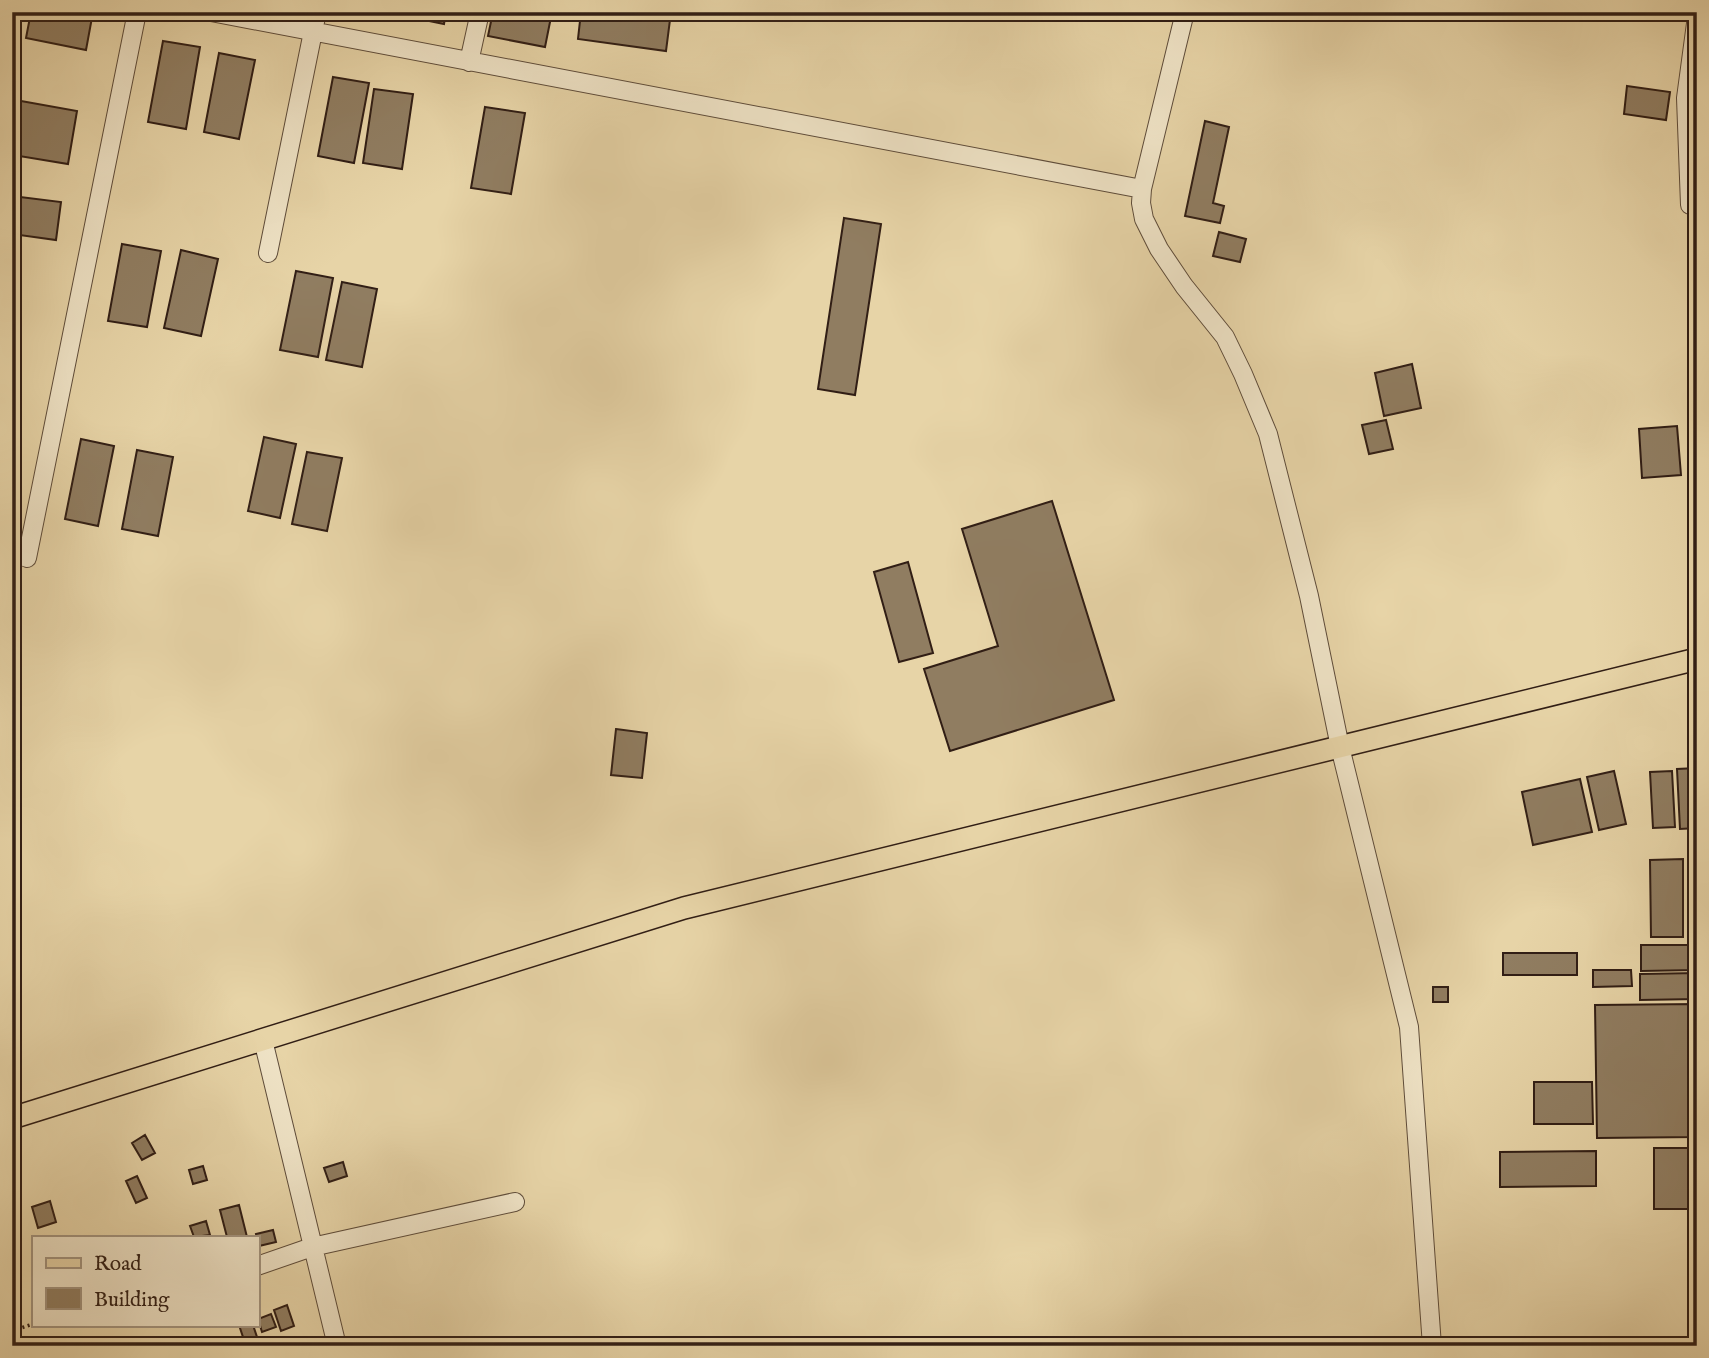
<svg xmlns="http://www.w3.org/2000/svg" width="1709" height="1358" viewBox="0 0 1709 1358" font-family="'IM FELL English',serif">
  <rect width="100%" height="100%" fill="#e7d4a7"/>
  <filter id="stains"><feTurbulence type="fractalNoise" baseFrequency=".00286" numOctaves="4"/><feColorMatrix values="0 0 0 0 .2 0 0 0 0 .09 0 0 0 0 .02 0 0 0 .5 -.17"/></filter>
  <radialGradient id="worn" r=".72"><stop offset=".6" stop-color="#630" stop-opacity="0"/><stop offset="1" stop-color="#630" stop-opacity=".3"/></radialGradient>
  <path fill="#907d61" stroke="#311e15" stroke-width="2" d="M31,12H93L86,50L26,38Z
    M401,12H446L444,24L400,15Z
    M493,12H552L545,47L488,36Z
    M581,12H671L666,51L578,39Z
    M701,12H755V17L701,14Z
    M163,41L200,47L186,129L148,122Z
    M219,53L255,60L239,139L204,132Z
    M333,77L369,83L354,163L318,156Z
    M1627,86L1670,92L1666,120L1624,114Z
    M374,89L413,94L402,169L363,163Z
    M21,101L77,111L68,164L13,155Z
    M485,107L525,113L511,194L471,188Z
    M1205,121L1229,127L1213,203L1224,206L1220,223L1185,216Z
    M12,196L61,202L56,240L12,234Z
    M844,218L881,224L855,395L818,389Z
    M1219,232L1246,239L1240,262L1213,256Z
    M122,244L161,251L147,327L108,321Z
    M181,250L218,259L201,336L164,328Z
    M296,271L333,278L318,357L280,350Z
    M342,282L377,289L362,367L326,360Z
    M1412,364L1421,408L1384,416L1375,373Z
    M1386,420L1393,449L1369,454L1362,425Z
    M1677,426L1681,475L1642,478L1639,429Z
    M264,437L296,444L280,518L248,511Z
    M81,439L114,446L98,526L65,519Z
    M137,450L173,457L158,536L122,529Z
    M307,452L342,458L327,531L292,524Z
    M1052,501L1114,700L950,751L924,669L998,646L962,529Z
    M908,562L933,653L899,662L874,572Z
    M616,729L647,733L642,778L611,775Z
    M1697,768V828L1680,829L1677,769Z
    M1614,771L1626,824L1599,830L1587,777Z
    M1672,771L1675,827L1653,828L1650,772Z
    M1580,779L1592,832L1533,845L1522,792Z
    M1683,859V937H1651L1650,860Z
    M1641,945H1697V970L1641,971Z
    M1503,953H1577V975H1503Z
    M1593,970H1631L1632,986L1593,987Z
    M1697,973V999L1640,1000V974Z
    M1433,987H1448V1002H1433Z
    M1697,1004V1137L1597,1138L1595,1005Z
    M1534,1082H1592L1593,1124H1534Z
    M145,1135L155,1153L142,1160L132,1143Z
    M1654,1148H1697V1209H1654Z
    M1596,1151V1186L1500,1187V1152Z
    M343,1162L347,1176L329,1182L324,1168Z
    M203,1166L207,1180L193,1184L189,1170Z
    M137,1176L147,1198L136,1203L126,1181Z
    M50,1201L56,1222L38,1228L32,1207Z
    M239,1205L247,1237H227L220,1210Z
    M206,1221L210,1235L194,1237L190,1226Z
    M273,1230L276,1242L259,1246L256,1234Z
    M287,1305L294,1326L281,1331L274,1310Z
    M271,1314L276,1327L262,1332L258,1319Z
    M239,1325H253L259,1343L246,1346Z"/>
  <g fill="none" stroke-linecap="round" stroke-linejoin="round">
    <defs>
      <path id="minor" d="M211,12L1142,189
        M1055,12H1084
        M1185,12L1142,189L1141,203L1144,219L1159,249L1184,286L1225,337L1243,374L1268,434L1309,596L1340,747L1409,1027L1432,1346
        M469,62L480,12
        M1690,205L1686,98L1697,16
        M268,253L317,12
        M27,558L137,12
        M263,1040L337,1346
        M257,1266L312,1247L515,1202"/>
      <path id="major" d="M12,1118L684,908L1697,659"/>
    </defs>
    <use href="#minor" stroke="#5e4c3a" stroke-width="20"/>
    <use href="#major" stroke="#311e15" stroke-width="24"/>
    <path stroke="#311e15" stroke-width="3.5" stroke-dasharray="2 3.5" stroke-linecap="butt" d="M12,1331L33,1324"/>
    <use href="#minor" stroke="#efe3c6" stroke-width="18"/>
    <use href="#major" stroke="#e7d4a7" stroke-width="21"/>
  </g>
  <rect width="1709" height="1358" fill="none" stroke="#e7d4a7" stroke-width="42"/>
  <rect x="14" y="14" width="1681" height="1330" fill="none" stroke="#311e15" stroke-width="3.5"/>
  <rect x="21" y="21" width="1667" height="1316" fill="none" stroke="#311e15" stroke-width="2"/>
  <rect x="32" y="1236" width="228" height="91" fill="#efe3c6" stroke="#a3947f" stroke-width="2"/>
  <rect x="46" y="1258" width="35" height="10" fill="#e7d4a7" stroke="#a3947f" stroke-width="2"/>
  <text x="94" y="1270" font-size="21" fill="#311e15">Road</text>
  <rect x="46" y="1288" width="35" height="21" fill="#907d61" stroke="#a3947f" stroke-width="2"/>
  <text x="94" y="1306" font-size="21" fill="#311e15">Building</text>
  <rect width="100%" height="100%" filter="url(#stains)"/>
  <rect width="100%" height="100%" fill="url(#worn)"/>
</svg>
